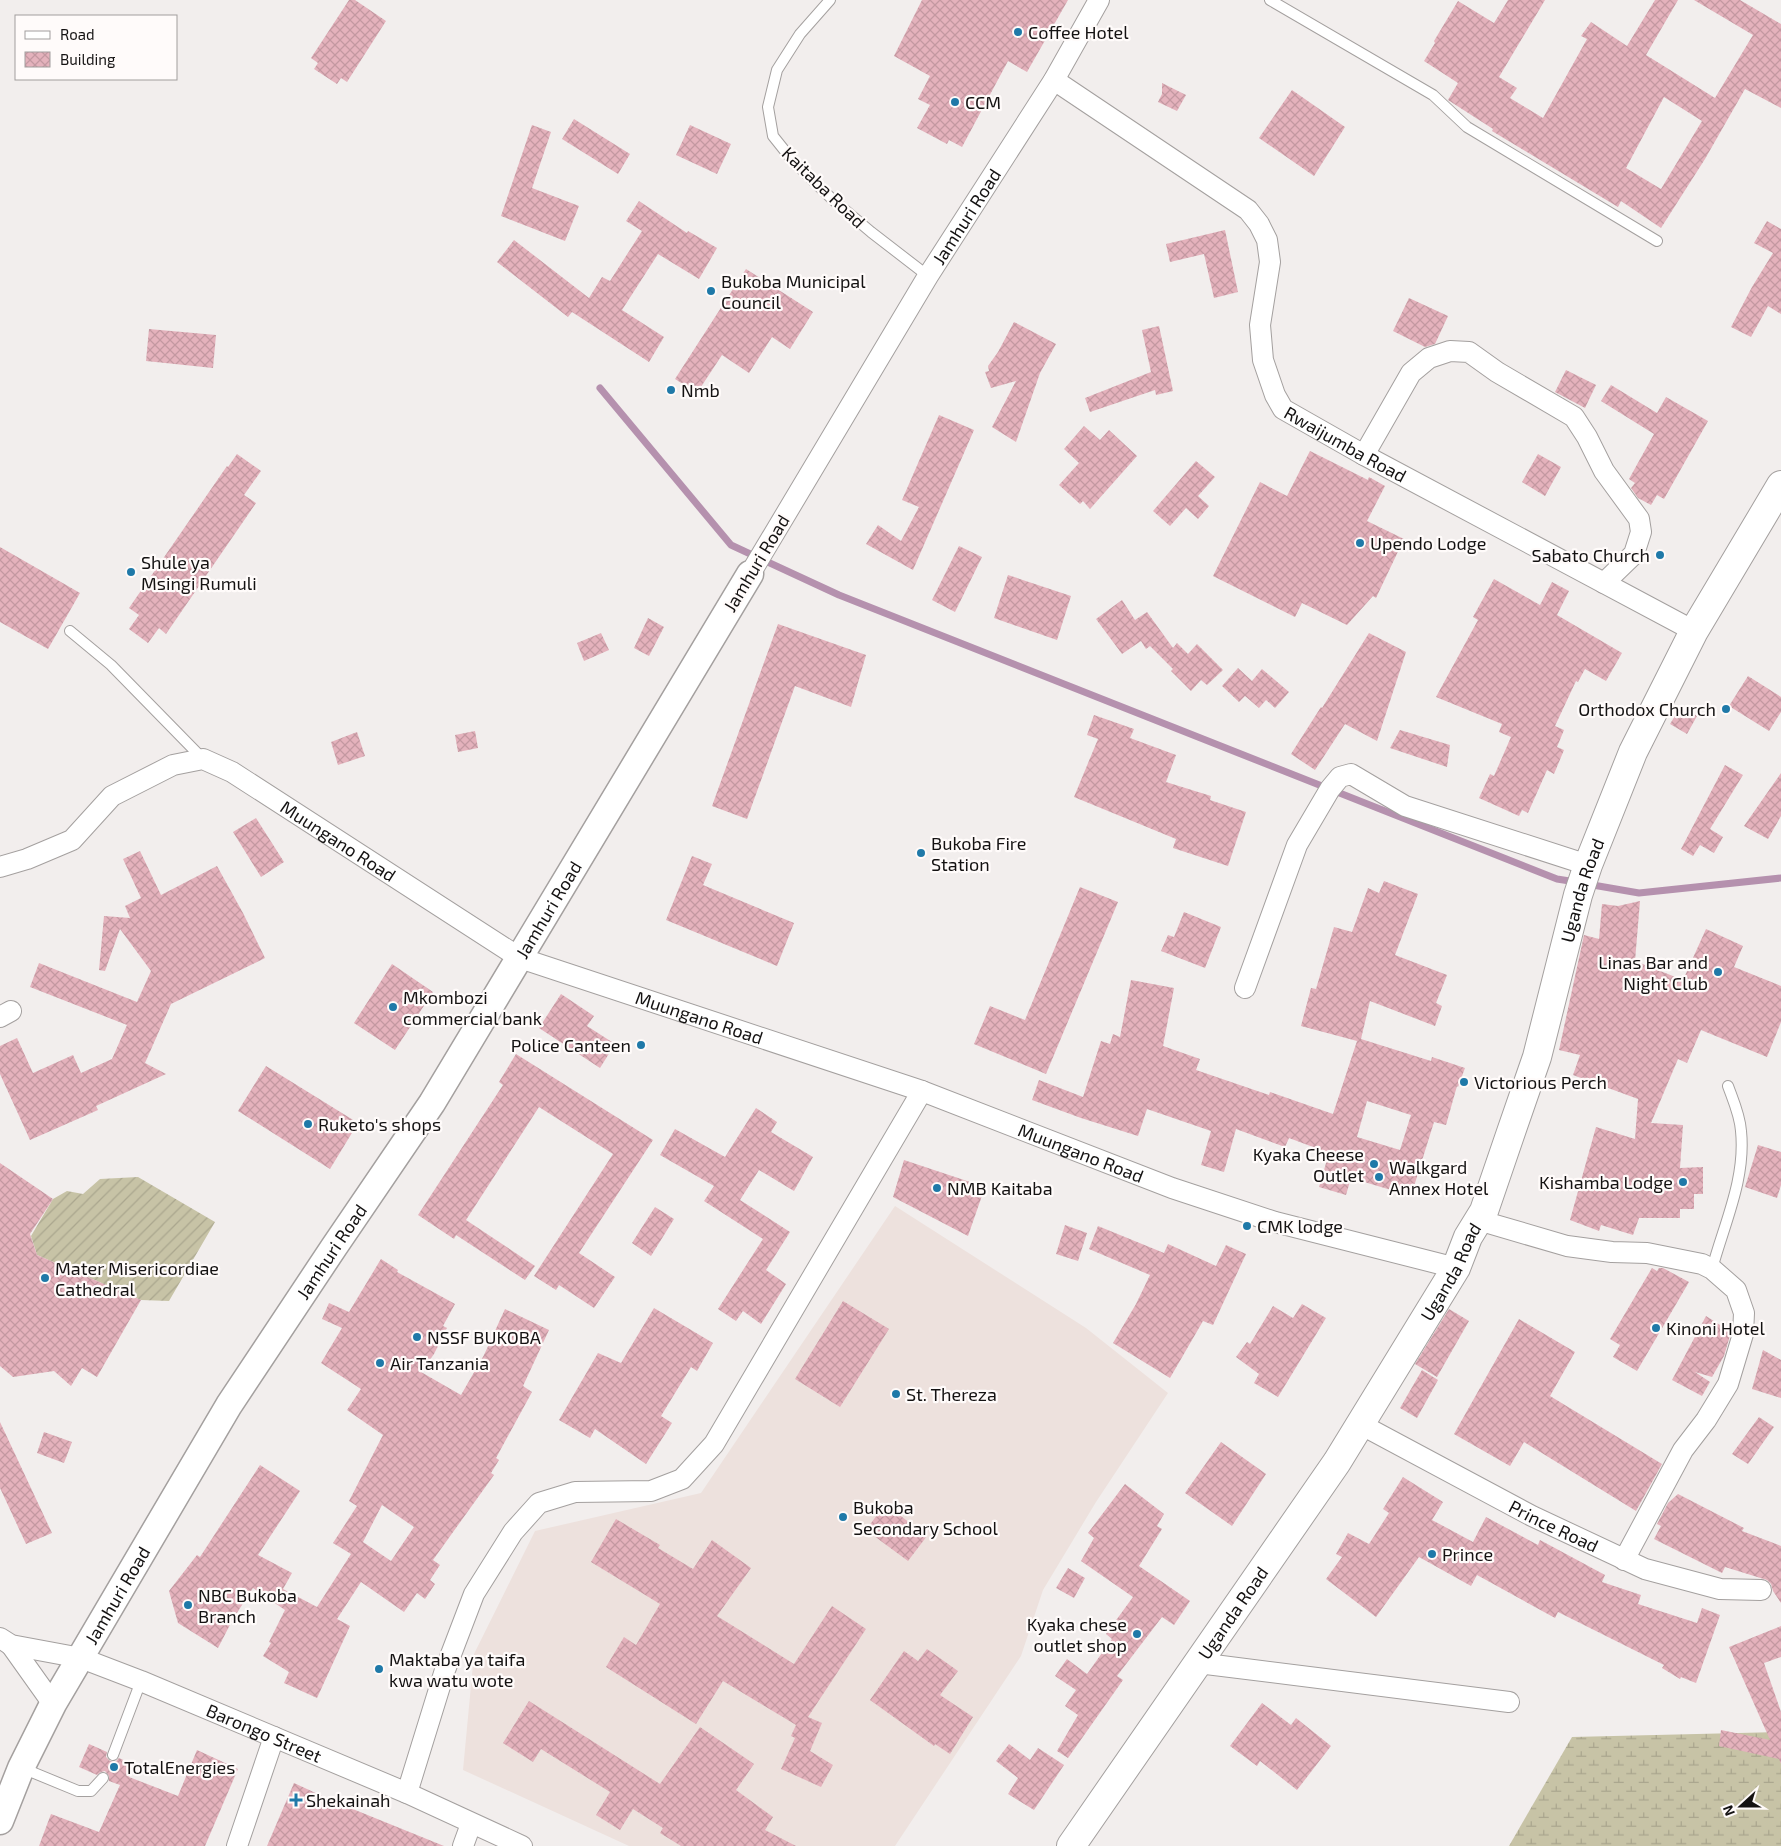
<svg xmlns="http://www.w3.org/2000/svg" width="1781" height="1846" viewBox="0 0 1781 1846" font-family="'Exo 2',sans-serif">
  <defs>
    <pattern id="wetland-marsh" width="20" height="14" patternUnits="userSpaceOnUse" patternTransform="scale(1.25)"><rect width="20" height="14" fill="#c7c3a6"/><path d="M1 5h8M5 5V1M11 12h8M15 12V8" fill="none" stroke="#aaa68e"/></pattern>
    <pattern id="garden-furrows" width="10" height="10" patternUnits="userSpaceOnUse" patternTransform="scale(1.25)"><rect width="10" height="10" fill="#c7c3a6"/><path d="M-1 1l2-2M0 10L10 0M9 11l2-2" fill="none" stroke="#aaa68e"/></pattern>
    <pattern id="building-cross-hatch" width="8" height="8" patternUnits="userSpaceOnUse" patternTransform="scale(1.25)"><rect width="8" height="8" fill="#e4b2bc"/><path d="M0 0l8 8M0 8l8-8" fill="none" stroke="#c398a1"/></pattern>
  </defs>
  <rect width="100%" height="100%" fill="#f2eeed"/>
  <path fill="#ede1dd" d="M895,1206L1086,1328L1168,1393L1096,1502L1043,1590L1021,1656L895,1846H629L463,1770L474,1654L535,1531L701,1493Z"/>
  <path fill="url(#wetland-marsh)" d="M1781,1732V1846H1509L1572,1737Z"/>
  <path fill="url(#garden-furrows)" d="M138,1177L215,1222L169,1301L141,1300L37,1255L31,1236L53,1199L67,1191L83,1194L100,1179Z"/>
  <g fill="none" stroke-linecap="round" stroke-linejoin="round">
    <path stroke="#b591ae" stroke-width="7" d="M600,388L731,545L839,595L1557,879L1576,882
      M1587,884L1639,893L1781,878"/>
  </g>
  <path fill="url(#building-cross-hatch)" fill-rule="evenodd" d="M349,0H355L386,21L347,82L341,78L337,84L314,69L318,63L311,58Z
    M922,0H1068L1027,72L1008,61L962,147L949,140L947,144L917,128L930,105L918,99L930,76L894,56Z
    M1508,0H1545L1499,77L1517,88L1510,98L1543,118L1587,39L1581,36L1591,22L1627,46L1655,0H1678L1646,55L1715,98L1753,35L1694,0H1740L1781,24V108L1745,89L1705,159L1661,228L1621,201L1618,207L1492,131L1493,129L1448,100L1458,83L1424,61L1435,43L1434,41L1458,1L1494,23ZM1664,97L1702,121L1661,189L1626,168Z
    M1162,83L1186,95L1177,111L1158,102L1162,94Z
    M1292,90L1345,127L1314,176L1259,138Z
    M574,119L630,154L618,174L562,139Z
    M532,125L551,132L532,188L579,206L565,241L501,216Z
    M690,125L731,144L717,174L676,155Z
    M639,201L687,233L688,231L717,248L699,279L658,254L622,310L664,337L649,362L572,312L568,317L497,262L514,240L589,298L602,277L610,281L642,231L626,221Z
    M1767,221L1781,229V314L1768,306L1751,337L1731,327L1752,287L1773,253L1754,243Z
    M1225,230L1238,292L1214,298L1204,254L1170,262L1166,244Z
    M746,269L813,312L790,349L772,337L749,373L722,355L697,393L675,379Z
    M1409,298L1448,316L1435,344L1425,347L1393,331Z
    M1014,322L1056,344L1040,373L1016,442L992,427L1016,381L991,388L985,372L989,371L988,366L998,352Z
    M1159,326L1173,391L1156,395L1155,390L1090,412L1085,398L1151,372L1142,330Z
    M149,329L216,335L213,368L146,361Z
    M1566,370L1596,385L1585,408L1555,392Z
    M1611,385L1657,413L1666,397L1708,421L1664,499L1657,495L1651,505L1638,498L1631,488L1635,483L1629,479L1654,434L1601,401Z
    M939,415L974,430L913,570L866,544L878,525L901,541L919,507L902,500Z
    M1084,426L1100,440L1109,430L1137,456L1090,509L1083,501L1080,504L1059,485L1079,463L1064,449Z
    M1310,451L1368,480L1369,477L1385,486L1367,521L1404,539L1376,598L1373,596L1347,625L1302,603L1295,617L1213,576L1260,482L1287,496Z
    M237,454L261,471L244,495L256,503L166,634L159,628L148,643L129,629L139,615L129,608L227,466L228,467Z
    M1538,454L1561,467L1545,496L1522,482Z
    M1196,461L1215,477L1198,496L1209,506L1198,519L1186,508L1170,526L1153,511Z
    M959,546L982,557L955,612L932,600Z
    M0,547L80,593L48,649L0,622Z
    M1008,575L1071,596L1057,640L994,618Z
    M1494,579L1540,605L1552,582L1569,591L1557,615L1622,653L1606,681L1585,669L1578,682L1576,681L1555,726L1564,730L1557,747L1564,750L1554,774L1547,770L1528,813L1522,810L1519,816L1479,798L1490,774L1494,776L1511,737L1499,732L1502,724L1436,697L1478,620L1473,617Z
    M1122,600L1135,620L1147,612L1173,648L1177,643L1188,654L1197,644L1223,670L1207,685L1201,680L1191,691L1171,671L1173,669L1150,646L1146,649L1141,641L1122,654L1096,619Z
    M648,618L664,627L649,656L634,648Z
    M778,624L866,655L851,707L795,686L747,819L712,806Z
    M601,633L609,650L584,661L577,643Z
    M1369,633L1406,652L1377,741L1345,724L1315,770L1291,754L1321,707L1322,708Z
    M1238,668L1252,681L1262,669L1289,692L1275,708L1266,700L1259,708L1245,696L1239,702L1222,686Z
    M1748,676L1781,697V712L1769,731L1729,706Z
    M1681,706L1697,716L1687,734L1670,724Z
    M1094,715L1134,729L1130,738L1176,755L1166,782L1211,796L1210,800L1246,812L1228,866L1173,848L1176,839L1074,797L1098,739L1087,735Z
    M1400,730L1450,745L1447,767L1390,748Z
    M475,731L478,748L458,752L455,735Z
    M357,732L365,756L338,765L331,742Z
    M1725,765L1743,775L1710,829L1723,837L1714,853L1700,845L1693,856L1681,849Z
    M1781,773V816L1768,839L1744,826Z
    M256,818L284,862L261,877L233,832Z
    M140,851L161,895L217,866L243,913L265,958L171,1004L145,1063L166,1074L96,1106L98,1110L30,1140L0,1074V1046L17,1038L33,1073L73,1055L81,1073L112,1059L127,1025L30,987L39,963L137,1002L151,971L120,929L105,971L99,970L104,916L130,918L125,906L141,898L123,859Z
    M692,856L712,864L703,885L794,923L777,966L666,920Z
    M1384,881L1418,894L1395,955L1447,975L1436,1003L1442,1006L1435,1026L1370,1001L1361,1039L1431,1061L1432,1057L1465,1068L1458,1087L1457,1086L1446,1125L1434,1122L1411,1196L1351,1178L1346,1195L1319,1187L1329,1153L1289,1138L1285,1147L1236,1129L1224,1172L1201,1165L1211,1131L1147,1109L1138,1136L1081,1118L1032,1100L1039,1080L1083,1097L1101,1041L1110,1044L1113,1034L1120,1037L1131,980L1174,988L1163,1046L1200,1059L1196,1070L1269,1095L1270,1092L1333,1114L1357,1041L1301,1026L1311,988L1316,989L1334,927L1352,932L1368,888L1379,893ZM1367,1101L1411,1115L1400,1150L1357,1137Z
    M1080,887L1118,902L1046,1074L974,1044L990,1006L1025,1020Z
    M1640,901L1635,961L1683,980L1706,929L1743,946L1734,967L1781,986V1022L1767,1057L1701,1030L1687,1063L1678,1059L1651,1123L1683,1125L1680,1168L1703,1167V1194H1694V1209H1680V1218H1639L1633,1235L1601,1225L1599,1231L1570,1220L1596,1127L1635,1139L1638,1099L1573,1075L1580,1055L1559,1050L1584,935L1599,939L1602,904L1618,906Z
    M1184,912L1221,927L1205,968L1161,951L1168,935L1174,937Z
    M392,964L433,992L395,1050L354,1023Z
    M561,994L594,1016L587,1026L615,1044L600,1068L539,1028Z
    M516,1054L653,1140L579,1253L615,1277L594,1308L559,1285L556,1290L534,1276L613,1154L539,1107L466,1220L535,1266L525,1280L456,1235L454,1239L418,1215L503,1085L499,1082Z
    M266,1066L358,1123L330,1169L238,1111Z
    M756,1108L777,1122L771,1132L813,1157L794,1191L759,1170L740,1200L790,1232L766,1270L786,1284L761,1324L743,1311L736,1321L718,1309L763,1239L704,1201L714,1186L660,1155L675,1129L725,1157Z
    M1758,1145L1781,1152V1185L1777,1198L1745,1187Z
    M904,1160L985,1187L968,1236L893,1197Z
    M0,1163L53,1199L30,1234L37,1255L141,1300L97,1377L82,1368L71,1386L54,1371L13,1377L0,1366Z
    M655,1207L674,1219L651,1256L632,1243Z
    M1065,1225L1087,1233L1078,1261L1056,1254Z
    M1098,1226L1164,1253L1168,1244L1216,1266L1226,1245L1246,1254L1213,1325L1203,1321L1170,1378L1113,1343L1136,1304L1150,1275L1089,1249Z
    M381,1259L398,1270L397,1272L455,1304L443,1326L447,1328L434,1354L421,1372L461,1395L484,1355L505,1309L549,1330L523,1386L532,1392L496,1458L499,1460L491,1473L494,1475L433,1560L440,1565L430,1580L435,1584L425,1599L417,1593L404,1612L361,1582L337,1619L350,1626L317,1698L284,1683L289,1672L263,1656L271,1643L269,1642L285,1610L253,1588L233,1619L218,1648L178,1623L169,1591L197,1555L200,1557L260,1465L300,1491L258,1555L292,1573L283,1589L317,1607L351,1554L333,1543L357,1506L349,1501L383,1435L347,1410L361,1389L321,1363L342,1328L322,1319L329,1303L349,1312ZM382,1505L414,1527L391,1561L363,1542Z
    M1652,1268L1657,1271L1659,1268H1663L1689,1282L1637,1371L1613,1357L1620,1345L1610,1339Z
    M843,1301L889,1329L840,1407L795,1379Z
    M1302,1304L1326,1318L1278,1397L1254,1383L1259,1374L1236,1357L1247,1342L1250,1344L1273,1306L1293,1318Z
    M654,1308L713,1343L697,1371L691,1367L661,1416L672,1423L646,1464L595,1429L590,1438L559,1420L598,1353L621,1363Z
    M1449,1309L1469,1321L1437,1377L1415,1364Z
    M1706,1316L1731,1332L1724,1356L1712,1377L1695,1372L1710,1382L1702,1396L1672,1380Z
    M1519,1319L1575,1352L1550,1396L1662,1464L1636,1511L1524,1442L1510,1466L1454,1434Z
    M1763,1350L1781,1360V1398L1752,1389Z
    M1422,1370L1438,1380L1417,1418L1400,1408Z
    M1759,1417L1774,1427L1748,1464L1732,1454Z
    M0,1422L52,1533L26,1544L0,1488Z
    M44,1432L72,1442L64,1463L37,1453Z
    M1221,1442L1266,1474L1232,1526L1185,1493Z
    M1403,1477L1443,1502L1432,1520L1473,1542L1486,1517L1538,1545L1540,1540L1605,1575L1602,1582L1641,1595L1638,1604L1697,1623L1702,1608L1720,1615L1696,1683L1681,1677L1680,1679L1662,1668L1664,1665L1558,1612L1555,1618L1477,1575L1471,1586L1419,1557L1376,1617L1326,1579L1342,1557L1336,1554L1348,1533L1369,1544L1389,1513L1383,1509Z
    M1125,1484L1164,1514L1157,1526L1162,1529L1139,1566L1190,1601L1174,1625L1162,1617L1117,1676L1123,1680L1068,1758L1057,1751L1078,1715L1065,1706L1076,1690L1055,1676L1067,1659L1087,1674L1112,1639L1106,1634L1133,1597L1081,1561L1094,1538L1088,1533Z
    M1678,1494L1744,1528L1742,1531L1781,1546V1603L1773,1591L1771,1584L1767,1580L1725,1567L1722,1573L1654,1539L1661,1526L1657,1524L1668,1503Z
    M885,1504L927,1536L908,1561L866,1530Z
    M616,1519L660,1545L658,1548L693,1569L712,1540L751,1568L717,1616L794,1664L832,1606L866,1629L808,1717L822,1723L810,1751L833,1765L821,1787L781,1769L795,1738L791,1736L796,1725L723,1681L696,1724L606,1667L624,1637L636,1645L660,1604L591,1562Z
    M1068,1568L1085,1578L1074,1598L1056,1588Z
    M1781,1626V1657L1764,1663L1781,1712V1764L1779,1759L1719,1746L1721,1730L1770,1740L1729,1647Z
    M927,1649L958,1671L940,1695L973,1717L950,1754L935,1744L934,1746L870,1700L904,1651L918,1661Z
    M529,1701L660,1784L700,1727L754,1764L736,1790L773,1817L765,1830L796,1846H681L660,1833L663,1828L633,1809L620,1830L596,1815L610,1792L541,1749L533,1762L503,1743Z
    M1262,1703L1291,1725L1296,1718L1331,1746L1297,1790L1260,1761L1257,1766L1230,1746Z
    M89,1744L107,1752L106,1757L110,1761L115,1762L119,1758L134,1765L129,1777L178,1796L197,1750L238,1769L205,1846H39L51,1814L99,1832L120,1785L109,1781V1776L105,1771L101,1772L97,1775L79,1767Z
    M1009,1744L1030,1760L1038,1748L1064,1765L1034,1810L1008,1794L1018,1778L996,1761Z
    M294,1783L333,1801L444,1846H267Z"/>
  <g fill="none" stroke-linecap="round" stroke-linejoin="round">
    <defs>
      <path id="service" d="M830,0L800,34L777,70L768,107L773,136L793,161L832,199L871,232L928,276
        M1270,0L1433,95L1467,127L1657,241
        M70,631L111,665L203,759
        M1712,1269C1724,1224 1746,1179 1741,1131C1740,1115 1733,1100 1728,1086
        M113,1755L141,1681
        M22,1768L78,1791H91L103,1778"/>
      <g id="minor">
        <path id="s1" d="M1054,80L1248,210L1259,224L1267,240L1270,262L1260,325L1263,360L1275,395L1283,409L1364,455L1694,631"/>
        <path d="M1364,455L1411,373L1429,358L1450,351L1469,352L1497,372L1574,417L1587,437L1604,471L1639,519L1641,532L1634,554L1604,583"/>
        <path id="s2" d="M750,574L928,276L1054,80L1099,0"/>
        <path id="s3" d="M0,867L27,859L72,840L112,796L173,765L203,759L232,772L520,958L922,1091L1172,1188L1275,1222L1456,1268"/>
        <path d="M1245,988L1297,845L1330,789L1340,777L1351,774L1405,806L1588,865"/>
        <path d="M0,1017L11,1011"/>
        <path d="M1478,1220L1567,1246L1612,1252L1647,1253L1702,1264L1712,1269L1736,1290L1744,1313L1743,1334L1728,1384L1706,1420L1683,1450L1624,1560"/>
        <path id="s4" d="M1360,1424L1532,1516L1645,1569L1720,1589L1761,1590"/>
        <path id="s5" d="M0,1638L11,1645L81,1658L141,1681L407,1793L522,1846"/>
        <path d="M11,1645L53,1704"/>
        <path d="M1198,1663L1509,1702"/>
        <path d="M407,1793L445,1670L474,1594L513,1532L539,1503L575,1492L651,1491L682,1479L714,1444L922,1091"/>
        <path d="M237,1846L274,1737"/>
        <path d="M463,1846L471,1824"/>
      </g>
      <g id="tertiary">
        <path id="s6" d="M0,1821L21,1768L53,1704L229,1405L334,1247L432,1103L750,574"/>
      </g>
      <g id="secondary">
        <path id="s7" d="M1071,1846L1337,1462L1456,1268L1468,1237L1484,1211L1510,1135L1537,1057L1578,895L1588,865L1633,752L1694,631L1781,485"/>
      </g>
    </defs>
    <use href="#service" stroke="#a4a09f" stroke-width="12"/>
    <use href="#minor" stroke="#a4a09f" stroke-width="22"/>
    <use href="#tertiary" stroke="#a4a09f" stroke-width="29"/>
    <use href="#secondary" stroke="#a4a09f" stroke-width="30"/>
    <use href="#service" stroke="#fff" stroke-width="10"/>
    <use href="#minor" stroke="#fff" stroke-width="20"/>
    <use href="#tertiary" stroke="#fff" stroke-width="26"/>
    <use href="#secondary" stroke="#fff" stroke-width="28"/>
  </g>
  <g fill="#1f79a8" stroke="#fffbfa" stroke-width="2">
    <circle cx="1018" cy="32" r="5"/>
    <circle cx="955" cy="102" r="5"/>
    <circle cx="711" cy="291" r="5"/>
    <circle cx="671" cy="390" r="5"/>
    <circle cx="1360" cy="543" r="5"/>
    <circle cx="1660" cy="555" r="5"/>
    <circle cx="131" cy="572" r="5"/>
    <circle cx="1726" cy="709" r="5"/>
    <circle cx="921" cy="853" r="5"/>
    <circle cx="1718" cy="972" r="5"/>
    <circle cx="393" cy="1007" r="5"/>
    <circle cx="641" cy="1045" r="5"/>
    <circle cx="1464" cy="1082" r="5"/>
    <circle cx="308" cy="1124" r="5"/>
    <circle cx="1374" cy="1164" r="5"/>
    <circle cx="1379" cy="1177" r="5"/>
    <circle cx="1683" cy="1182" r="5"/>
    <circle cx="937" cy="1188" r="5"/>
    <circle cx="1247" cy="1226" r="5"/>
    <circle cx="45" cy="1278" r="5"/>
    <circle cx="1656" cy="1328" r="5"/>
    <circle cx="417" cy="1337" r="5"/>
    <circle cx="380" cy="1363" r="5"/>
    <circle cx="896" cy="1394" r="5"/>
    <circle cx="843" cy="1517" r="5"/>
    <circle cx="1432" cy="1554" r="5"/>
    <circle cx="188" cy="1605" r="5"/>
    <circle cx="1137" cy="1634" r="5"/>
    <circle cx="379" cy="1669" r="5"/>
    <circle cx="114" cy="1767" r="5"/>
    <path d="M293.5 1792.5h5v5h5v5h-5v5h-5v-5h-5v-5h5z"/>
  </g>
  <g text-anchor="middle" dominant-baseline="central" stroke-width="4.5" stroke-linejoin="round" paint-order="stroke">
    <g font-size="18" fill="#141212" stroke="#fffbfa" text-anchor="start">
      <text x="1028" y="32">Coffee Hotel</text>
      <text x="965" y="102">CCM</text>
      <text x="721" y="281">Bukoba Municipal<tspan x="721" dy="21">Council</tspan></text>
      <text x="681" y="390">Nmb</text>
      <text x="1370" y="543">Upendo Lodge</text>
      <text x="1650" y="555" text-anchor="end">Sabato Church</text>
      <text x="141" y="562">Shule ya<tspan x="141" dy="21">Msingi Rumuli</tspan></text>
      <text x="1716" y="709" text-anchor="end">Orthodox Church</text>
      <text x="931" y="843">Bukoba Fire<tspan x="931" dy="21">Station</tspan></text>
      <text x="1708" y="962" text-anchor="end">Linas Bar and<tspan x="1708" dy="21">Night Club</tspan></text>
      <text x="403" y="997">Mkombozi<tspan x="403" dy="21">commercial bank</tspan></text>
      <text x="631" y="1045" text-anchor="end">Police Canteen</text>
      <text x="1474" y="1082">Victorious Perch</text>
      <text x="318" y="1124">Ruketo's shops</text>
      <text x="1364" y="1154" text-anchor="end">Kyaka Cheese<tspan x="1364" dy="21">Outlet</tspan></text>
      <text x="1389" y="1167">Walkgard<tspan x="1389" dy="21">Annex Hotel</tspan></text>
      <text x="1673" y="1182" text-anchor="end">Kishamba Lodge</text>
      <text x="947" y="1188">NMB Kaitaba</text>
      <text x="1257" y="1226">CMK lodge</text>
      <text x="55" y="1268">Mater Misericordiae<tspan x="55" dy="21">Cathedral</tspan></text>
      <text x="1666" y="1328">Kinoni Hotel</text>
      <text x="427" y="1337">NSSF BUKOBA</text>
      <text x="390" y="1363">Air Tanzania</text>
      <text x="906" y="1394">St. Thereza</text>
      <text x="853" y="1507">Bukoba<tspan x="853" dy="21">Secondary School</tspan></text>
      <text x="1442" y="1554">Prince</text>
      <text x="198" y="1595">NBC Bukoba<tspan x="198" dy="21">Branch</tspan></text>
      <text x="1127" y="1624" text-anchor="end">Kyaka chese<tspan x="1127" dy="21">outlet shop</tspan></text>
      <text x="389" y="1659">Maktaba ya taifa<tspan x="389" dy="21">kwa watu wote</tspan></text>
      <text x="124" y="1767">TotalEnergies</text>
      <text x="306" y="1800">Shekainah</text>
    </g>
    <g font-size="18" fill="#141212" stroke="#fffbfa">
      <text transform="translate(824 187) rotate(44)">Kaitaba Road</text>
      <text stroke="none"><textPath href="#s2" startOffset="418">Jamhuri Road</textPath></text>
      <text stroke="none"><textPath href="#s1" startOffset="515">Rwaijumba Road</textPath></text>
      <text transform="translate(756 563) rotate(-59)">Jamhuri Road</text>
      <text stroke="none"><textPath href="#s3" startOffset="394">Muungano Road</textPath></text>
      <text stroke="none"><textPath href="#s7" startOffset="1094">Uganda Road</textPath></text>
      <text stroke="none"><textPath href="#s6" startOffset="1065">Jamhuri Road</textPath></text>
      <text stroke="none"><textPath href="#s3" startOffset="799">Muungano Road</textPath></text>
      <text stroke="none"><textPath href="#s3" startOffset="1204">Muungano Road</textPath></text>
      <text stroke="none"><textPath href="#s6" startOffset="660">Jamhuri Road</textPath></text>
      <text stroke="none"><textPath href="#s7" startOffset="689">Uganda Road</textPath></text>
      <text stroke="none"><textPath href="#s4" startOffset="219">Prince Road</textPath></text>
      <text stroke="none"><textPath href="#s6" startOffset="255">Jamhuri Road</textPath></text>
      <text stroke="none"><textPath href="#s7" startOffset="284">Uganda Road</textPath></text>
      <text stroke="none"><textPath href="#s5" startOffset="282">Barongo Street</textPath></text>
    </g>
  </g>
  <rect x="15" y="15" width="162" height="65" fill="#fffbfa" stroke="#a19e9d"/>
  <rect x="25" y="31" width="25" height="8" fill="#ffffff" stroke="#a19e9d"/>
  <text x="60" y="40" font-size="15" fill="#141212">Road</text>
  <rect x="25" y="52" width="25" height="15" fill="url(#building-cross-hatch)" stroke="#a19e9d"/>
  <text x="60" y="65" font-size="15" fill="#141212">Building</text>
  <g transform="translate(1741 1806) rotate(249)" stroke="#fffbfa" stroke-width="4" paint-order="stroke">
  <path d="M0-4L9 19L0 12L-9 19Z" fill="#141212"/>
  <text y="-8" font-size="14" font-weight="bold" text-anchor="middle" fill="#141212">N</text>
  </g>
</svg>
